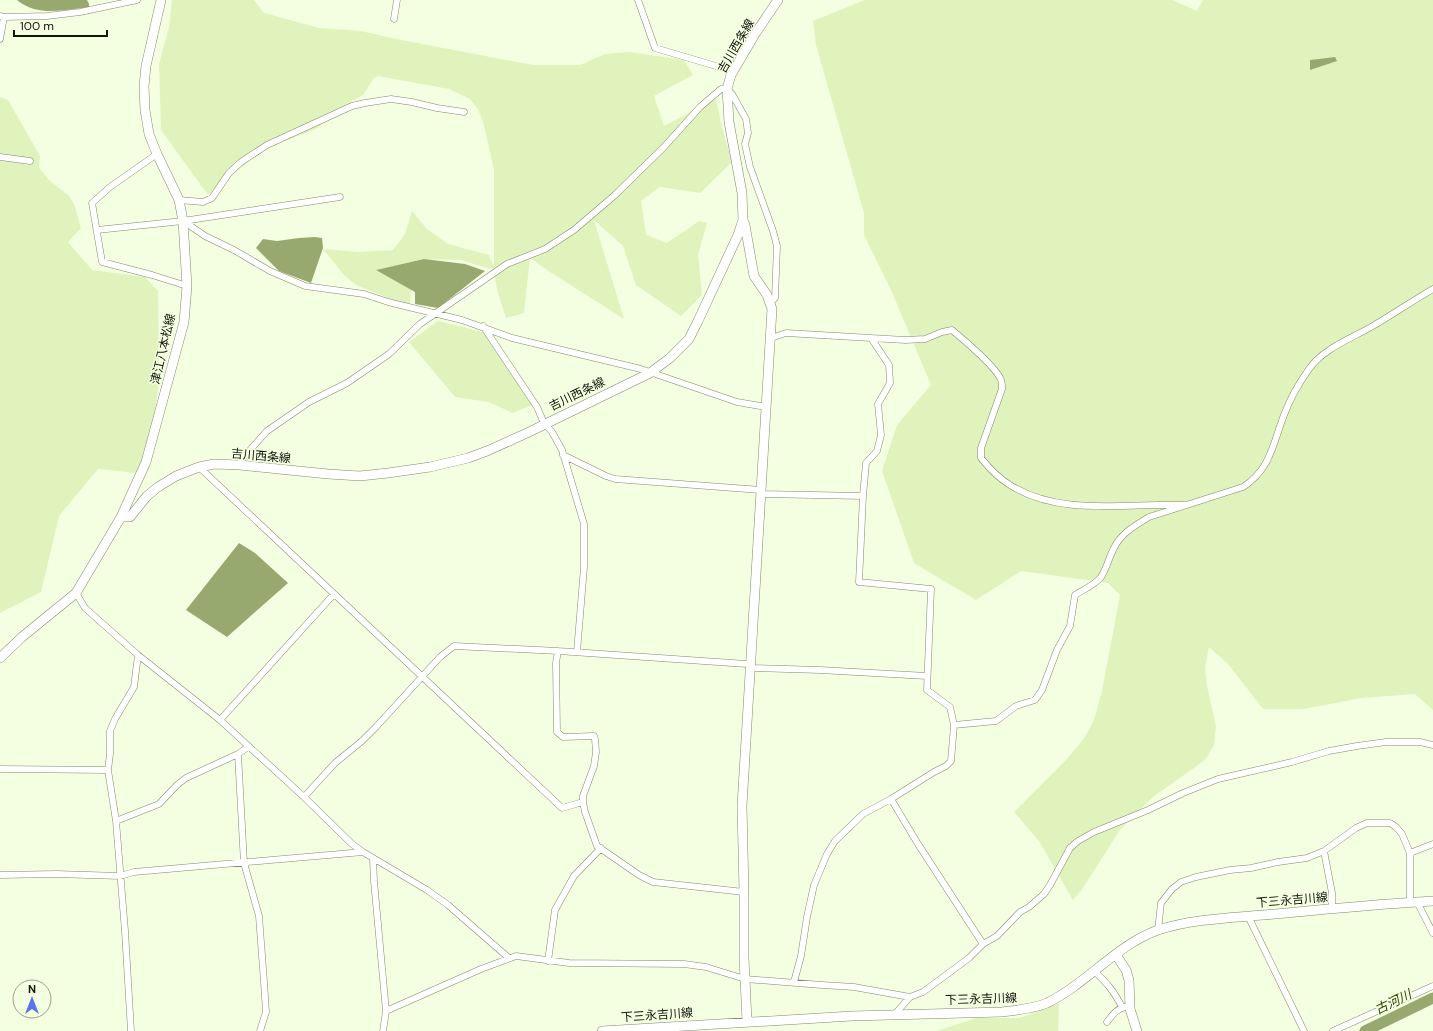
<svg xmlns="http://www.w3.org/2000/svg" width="1433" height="1031" viewBox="0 0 1433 1031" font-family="'DM Sans','Noto Sans JP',sans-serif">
  <rect width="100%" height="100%" fill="#f4fee1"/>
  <path fill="#e1f3bc" d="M172,0H254L264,13L319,28L361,31L396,39L533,65H580L605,54L629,52L684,60L693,75L654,96L664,126L716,99L721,123L732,162L700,193L660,187L641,201L646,235L667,243L699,221L707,223L698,255L702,295L681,316L636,285L623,246L594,220L624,319L547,270L530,258L524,313L506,318L497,290L494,270L461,260L424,259L377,270L411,289L410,307L356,285L344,275L323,249L358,252L393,250L405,234L412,211L427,229L448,244L489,255L494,267V170L484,125L478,109L470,99L449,89L378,76L374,78L363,95L349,103L316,129L264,149L208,195L161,130L159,64L169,27Z
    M865,0H1172L1197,11L1203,0H1433V710L1415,694L1361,698L1304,709H1263L1228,664L1209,647L1205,667L1207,686L1216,726L1214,745L1205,760L1153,797L1120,830L1081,891L1073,900L1039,841L1014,812L1064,762L1083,740L1094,720L1102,691L1120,595L1108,583L1021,571L976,600L914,563L882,471L897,425L931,385L891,290L864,235V213L816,45L813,21Z
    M0,97L8,100L40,156L39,168L49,180L69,196L74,204L81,228L68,242L92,270L145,277L158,291L159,383L151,437L137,473L98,469L59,516L41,592L0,613Z
    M438,321L487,333L532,405L513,413L489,402L455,397L409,342Z
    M1059,1003L1058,1031H937L976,1018H1020Z"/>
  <path fill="#97a96f" d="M17,0H87L89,4V7C65,10 37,17 17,0Z
    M1335,57L1337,61L1310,70V60Z
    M315,237L322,238L323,248L311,283L279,271L256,248L263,239L277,241L299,238Z
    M424,259L465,264L485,271L438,308L415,304V292L376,270Z
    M239,543L255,553L288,583L227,637L186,610Z"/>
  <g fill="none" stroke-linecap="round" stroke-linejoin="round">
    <path stroke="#97a96f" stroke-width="11" d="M1365,1031L1433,998"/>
    <defs>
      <path id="street" d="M638,0L655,48L726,69L731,75
        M0,16L4,17L47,16L80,12L137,0
        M394,19L397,0
        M0,39L4,17
        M157,154L110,187L92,203L102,262L152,275L187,286
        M0,157L30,161
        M179,200L203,202L212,198L229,173L241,162L267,145L352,106L365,103L391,99L412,102L437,108L464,112
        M183,221L205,236L234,250L270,271L305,286L364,294L388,302L462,320L512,338L641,369L737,402L766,407
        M97,230L183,221L340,197
        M483,326L537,407L544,423L552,432L562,450L584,524V567L577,652
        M771,338L786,333L905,340L925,339L942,332L952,330C963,339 997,368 1001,380C1002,382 1002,386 1002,389L981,448V458C989,468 1000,479 1010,485C1061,517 1127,503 1184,505
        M563,455L606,476L615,479L761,490
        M240,465L242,459L267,431L309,402L347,383L389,354L420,324L507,264L545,249L574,230L615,195L664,147L700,107L721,89H727L732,94L746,119L748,133L745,144L750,167L773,231L777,246L775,298L771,302
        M199,467L562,808L583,802
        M761,494L863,496
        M76,593L85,608L138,655L220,720L304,797L352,844L363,852L427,890L448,905L509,958
        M558,651L556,663L557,732L563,737L594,736L595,739L596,752L594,766L583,796V802L585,812L597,846L639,875L653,882L744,892
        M220,720L334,594
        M954,725L996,721L1016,706L1035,700L1042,690L1057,650L1070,626L1075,595C1083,590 1096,584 1101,577C1107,568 1109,557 1114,548C1121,533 1136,525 1149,517L1243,487C1271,469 1273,443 1284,415C1290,399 1299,383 1309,369C1323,349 1350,339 1371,327C1392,315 1412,301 1433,289
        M238,754L244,863L259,916L264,982L266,1012L260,1031
        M0,769L108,770
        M304,797L335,763L362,741L376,727L440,657L454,646L558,651L747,664L754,668L820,670L927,676
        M891,799L918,844L983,944
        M116,821L159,804L177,785L186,778L238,754L248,747
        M1324,851L1332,893V909
        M1410,853L1433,844
        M373,859L374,881L386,1011L383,1031
        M0,875L56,874L120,876L134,872L363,852
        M1417,902L1433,933
        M1248,916L1304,1031
        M1158,930L1161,903L1172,889L1181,882L1196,877L1230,870L1251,868L1278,862L1307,858L1324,851L1356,828L1367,823H1390L1396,827L1402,834L1410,853V902
        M548,961L555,910L574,876L601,848
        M1094,971C1108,984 1113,990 1122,1007
        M794,982L801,956L807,917L814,885L827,854L835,841L863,814L891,799L934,772L946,766L951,761L954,725L950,707L927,690L931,589L859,582L863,496L866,463L877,451L881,435L878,404L890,383L889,365L871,338
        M386,1011L481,969L516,956L569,963L684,964L706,967L745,979L822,985L854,987L910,997
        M895,1014L910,997L923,992L969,958L983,944L997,936L1020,912L1029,907L1044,894L1050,885L1070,848L1078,841L1094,832L1148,810L1183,793L1218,779L1292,762L1329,751L1357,746L1386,742H1420L1433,745
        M1107,1022C1112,1016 1116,1009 1125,1007
        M131,1031L125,931L116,821L108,770L110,754V731L115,719L134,687L138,655
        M1333,1031L1433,986"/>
      <path id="secondary" d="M743,220L745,225L754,276L767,295L772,309L742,806L744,892V958L747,1021
        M121,517H130L147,496L158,487L176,476L199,467L214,464L240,465L328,474L360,476L388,473L430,467L468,458L487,451L527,433L650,373L670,358L689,339L698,321L738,235L743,220L742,193L729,122L727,89L731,75L755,34L778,0
        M0,658L22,637L76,593L121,517L146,462L184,322L187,286L183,221L179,200L157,154L149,134L145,110L144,86L146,66L161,0
        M1116,955L1126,970L1129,980L1130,1009L1137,1031
        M602,1031L852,1016L1002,1012C1017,1010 1033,1009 1047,1003C1086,984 1118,944 1158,930C1192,919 1228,918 1263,915C1320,910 1376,904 1433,901"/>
    </defs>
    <use href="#street" stroke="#81896f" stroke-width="7"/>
    <use href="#secondary" stroke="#81896f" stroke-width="10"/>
    <use href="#street" stroke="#fff" stroke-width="6"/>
    <use href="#secondary" stroke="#fff" stroke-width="9"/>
  </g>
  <g text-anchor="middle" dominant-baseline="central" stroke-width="3" stroke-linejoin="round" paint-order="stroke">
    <g font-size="12" fill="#12150b" stroke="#f4fee1">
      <text transform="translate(736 46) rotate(-60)">吉川西条線</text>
      <text transform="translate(163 349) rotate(-77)">津江八本松線</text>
      <text transform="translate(577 394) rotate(-26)">吉川西条線</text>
      <text transform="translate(261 456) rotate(5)">吉川西条線</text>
      <text transform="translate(1292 900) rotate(-5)">下三永吉川線</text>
      <text transform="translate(981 999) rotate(-2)">下三永吉川線</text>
      <text transform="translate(657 1015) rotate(-4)">下三永吉川線</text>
    </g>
    <g font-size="13" font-style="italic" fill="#364500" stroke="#f4fee1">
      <text transform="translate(1393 1002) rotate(-26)">古河川</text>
    </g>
  </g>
  <g transform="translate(32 999)"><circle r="19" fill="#f4fee1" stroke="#9aa18b"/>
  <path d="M0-3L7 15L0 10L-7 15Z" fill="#5c72e9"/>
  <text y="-6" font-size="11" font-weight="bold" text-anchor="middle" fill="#12150b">N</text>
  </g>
  <path d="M14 30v6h93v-6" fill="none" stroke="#12150b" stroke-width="2"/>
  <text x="20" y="30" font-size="12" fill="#12150b" stroke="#f4fee1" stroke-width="3" paint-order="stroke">100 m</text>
</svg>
